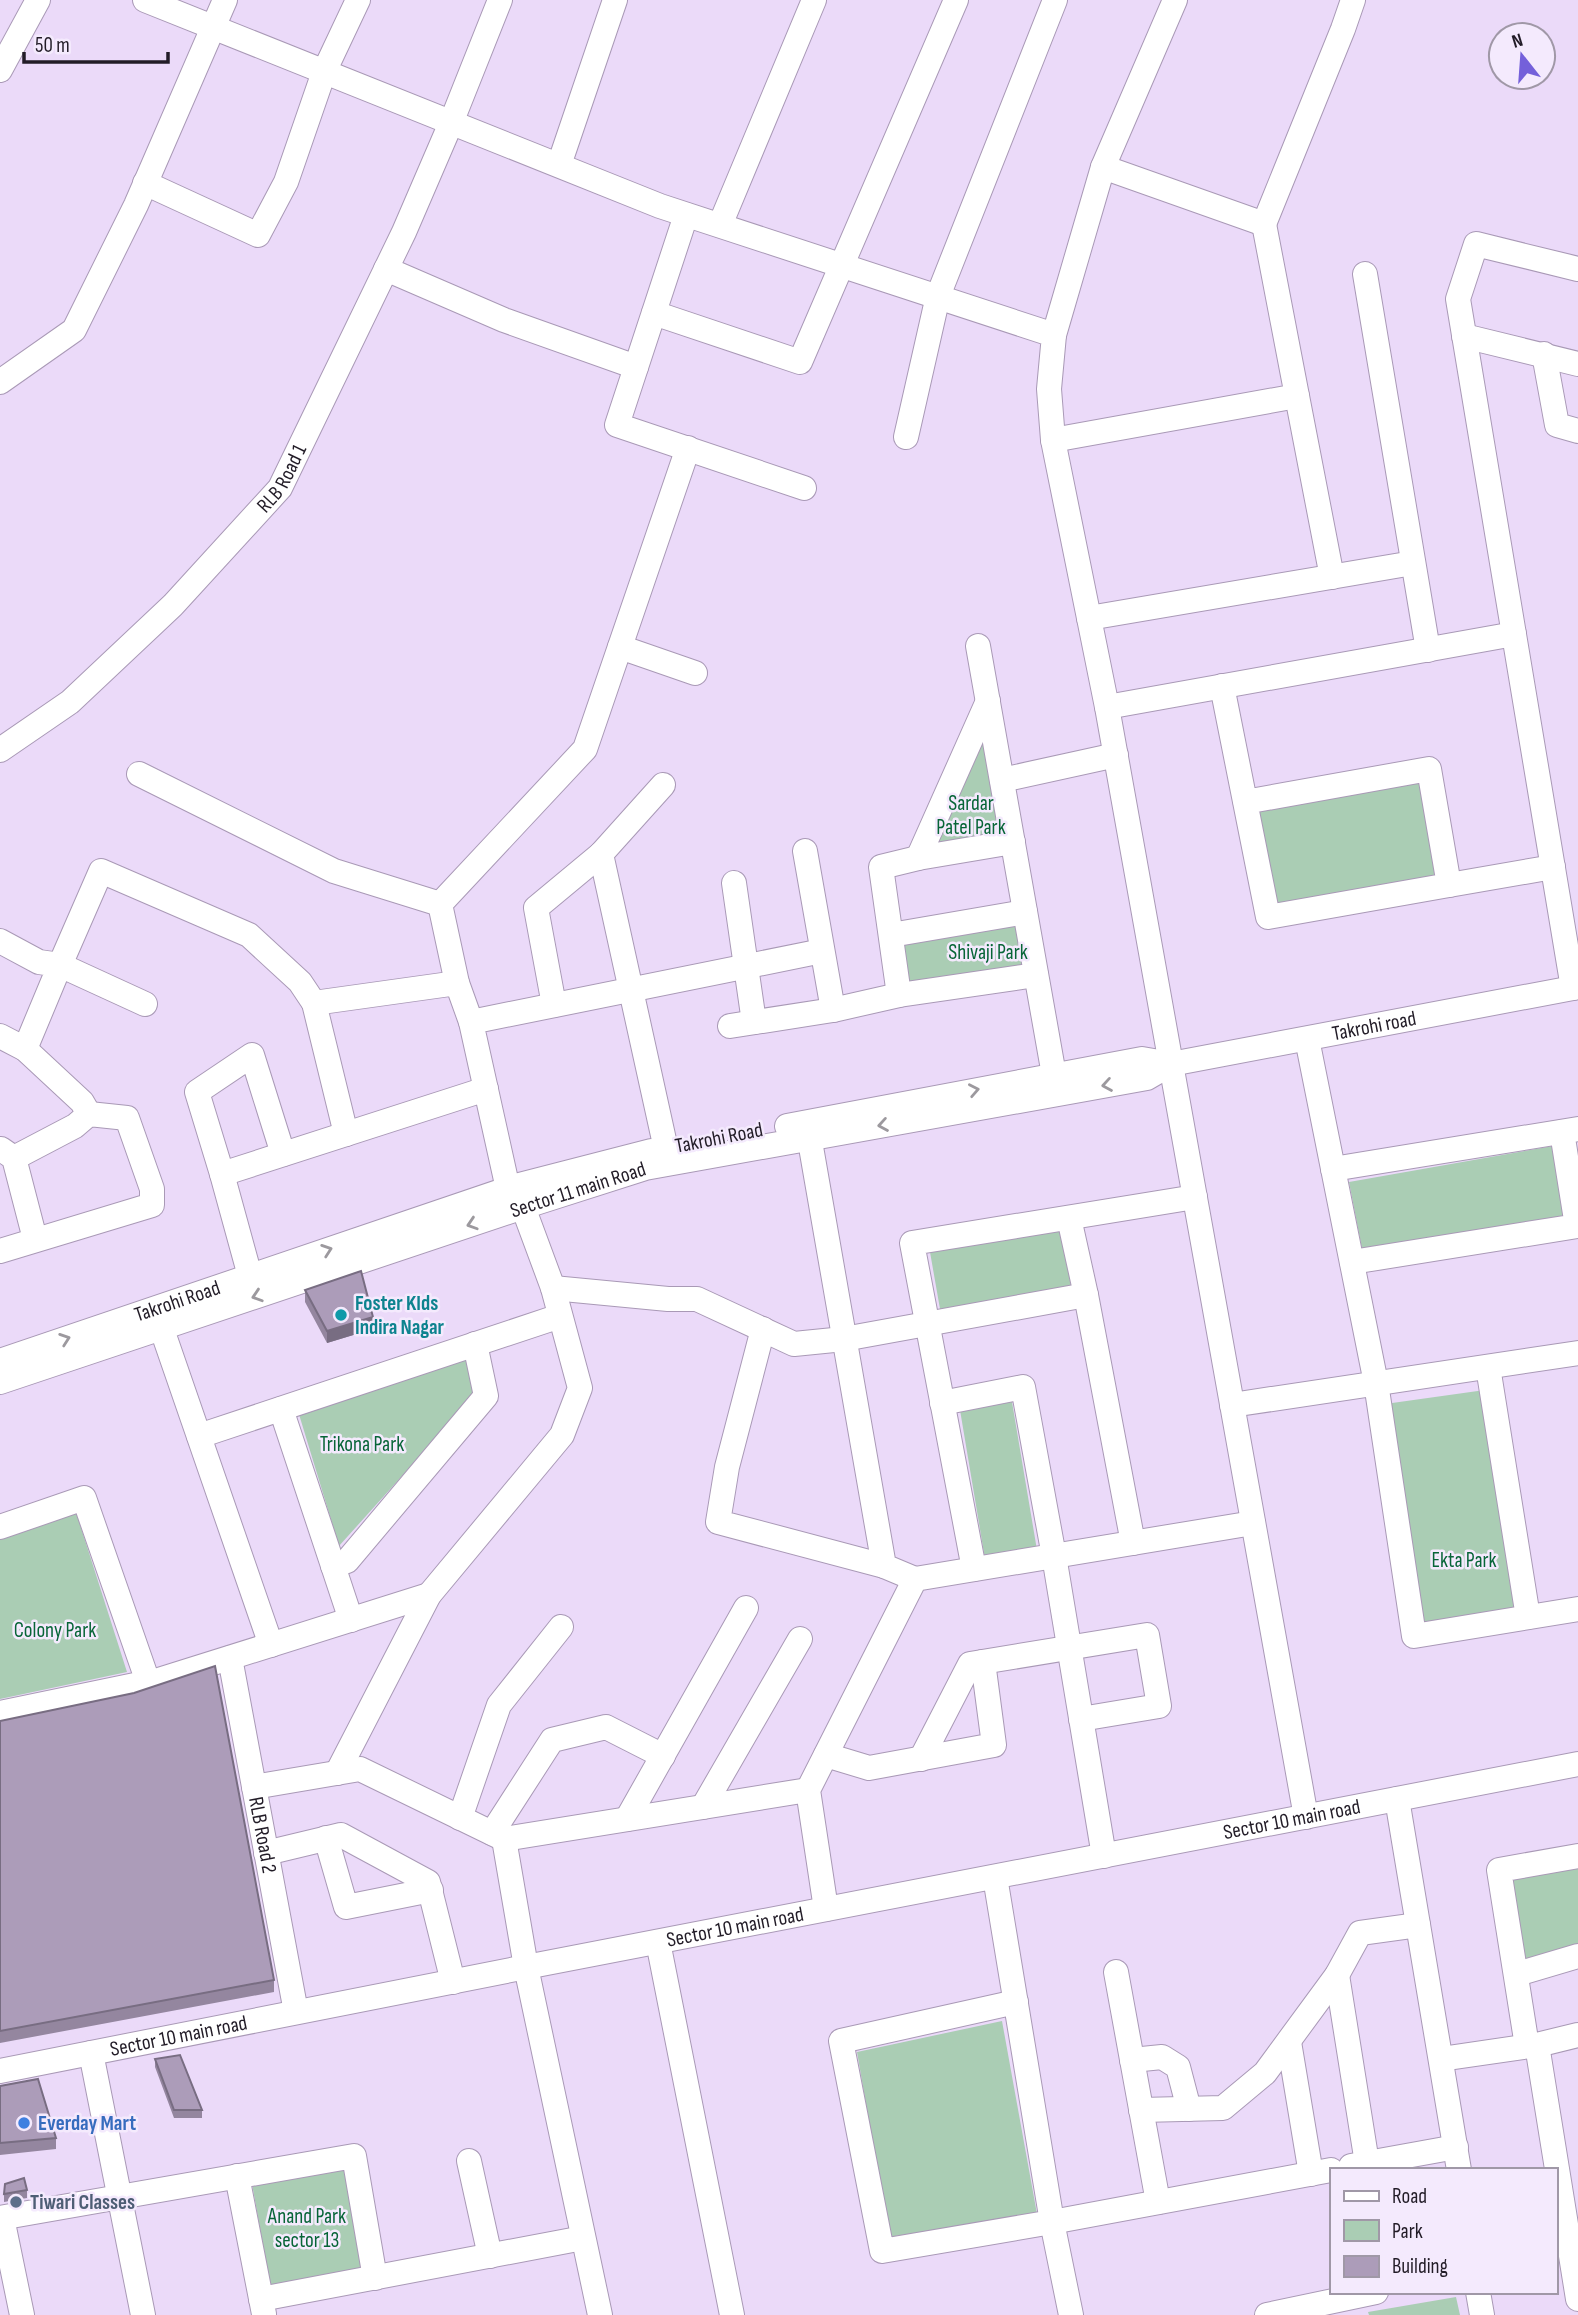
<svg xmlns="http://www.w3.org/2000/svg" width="1578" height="2315" viewBox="0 0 1578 2315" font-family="'Sofia Sans Condensed',sans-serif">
  <rect width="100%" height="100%" fill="#ebdaf9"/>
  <path fill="#aacdb4" d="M982,723L1004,838L925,853Z
    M1422,777L1440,877L1273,906L1254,811Z
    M1017,922L1024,971L903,990L897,943Z
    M1553,1146L1568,1217L1362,1249L1349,1182Z
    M1062,1230L1071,1287L940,1309L930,1252Z
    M466,1356L474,1396L339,1546L298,1411Z
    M1492,1389L1529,1613L1418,1631L1385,1404Z
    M1012,1402L1037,1550L985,1559L960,1410Z
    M76,1512L127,1672L0,1699V1537Z
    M1578,1865V1953L1519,1971L1503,1878Z
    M1002,2021L1037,2214L889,2237L857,2052Z
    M344,2167L363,2272L271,2289L252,2184Z
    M1456,2297L1460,2315H1369L1368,2312Z"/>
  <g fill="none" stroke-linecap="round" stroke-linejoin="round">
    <defs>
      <g id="minor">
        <path d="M145,0L660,206L1054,335L1049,389L1053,440L1107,707L1306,1817"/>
        <path d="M0,70L38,0"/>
        <path d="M559,165L615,0"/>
        <path d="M1103,167L1264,224L1343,29L1353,0"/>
        <path d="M145,183L258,235L286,182L324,72L358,0"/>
        <path d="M686,215L617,425L804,488"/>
        <path d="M720,225L814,0"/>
        <path d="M386,269L504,320L636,367"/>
        <path d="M1365,274L1428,650"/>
        <path d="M654,313L800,362L956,0"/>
        <path d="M1054,335L1103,167L1175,0"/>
        <path d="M1464,336L1578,364"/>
        <path d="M1544,354L1557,425L1578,431"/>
        <path d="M0,382L74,330L136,205L225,0"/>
        <path d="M1297,396L1332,577"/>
        <path d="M906,437L938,296L1055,0"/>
        <path d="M1053,440L1297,396L1264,224"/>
        <path d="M1089,618L1413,563"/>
        <path d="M978,646L1054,1075"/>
        <path d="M620,647L695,673"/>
        <path d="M1222,686L1268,917L1449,885L1429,769L1245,802"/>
        <path d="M988,701L918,858L1013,842"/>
        <path d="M1107,707L1514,634"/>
        <path id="s1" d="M0,750L70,702L173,605L280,488L404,232L451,123L500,0"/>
        <path d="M139,774L334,871L440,904"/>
        <path d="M1002,780L1116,755"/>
        <path d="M805,851L833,1010L899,995"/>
        <path d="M601,854L666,1149"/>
        <path d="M918,858L881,867L899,995L1036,975"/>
        <path d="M734,883L754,1022"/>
        <path d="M1449,885L1553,867"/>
        <path d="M891,935L1025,912"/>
        <path d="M0,941L39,962L60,965L25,1049"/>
        <path d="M457,983L440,904L585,749L688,448"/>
        <path d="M1573,988L1458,299L1476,244L1578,269"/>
        <path d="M145,1004L60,965L101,871L249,935L300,982L314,1003"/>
        <path d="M554,1005L536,908L601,854L663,785"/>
        <path d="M730,1026L833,1010"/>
        <path d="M0,1036L25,1049L82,1102L89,1114"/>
        <path d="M1307,1039L1376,1383L1414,1636L1578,1609"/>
        <path d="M807,1124L884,1566L915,1579"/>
        <path d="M787,1126L1142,1059L1171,1064"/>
        <path d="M346,1134L314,1003L457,983L471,1022"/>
        <path d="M1,1149L14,1158L35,1239"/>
        <path d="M1333,1169L1578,1129"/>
        <path d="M222,1174L197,1092L252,1055L283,1154"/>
        <path d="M1069,1218L1086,1295L1133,1543"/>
        <path d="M0,1251L152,1205V1189L127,1118L89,1114L75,1126L14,1158"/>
        <path d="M1352,1262L1577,1226L1562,1132"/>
        <path d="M250,1276L222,1174L486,1089"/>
        <path d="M553,1288L668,1299H697L794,1344L844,1339L1086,1295"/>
        <path d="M157,1315L271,1645"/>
        <path d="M763,1329L727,1467L718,1522L884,1566"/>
        <path id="s2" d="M0,1361L519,1185L651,1151"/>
        <path d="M1488,1367L1528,1617"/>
        <path id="s3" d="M0,1382L523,1207L645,1168L1147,1078L1171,1064L1578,987"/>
        <path d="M942,1403L1023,1387L1054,1556L1104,1856"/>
        <path d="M1232,1405L1578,1353"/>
        <path d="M281,1409L351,1620"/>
        <path d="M199,1436L560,1316"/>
        <path d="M0,1527L84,1498L148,1682"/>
        <path d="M333,1566L347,1561L486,1396L475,1344"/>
        <path d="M974,1569L912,1243L1195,1197"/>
        <path id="s4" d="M230,1658L296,2012"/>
        <path d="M0,1713L159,1680L429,1595"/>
        <path d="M826,1755L869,1768L994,1745L983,1662"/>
        <path d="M921,1759L970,1664L1147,1635L1159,1706L1081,1719"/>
        <path d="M337,1773L429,1595L562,1435L580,1388L553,1288L523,1207L508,1189L471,1022L822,951"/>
        <path d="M254,1787L360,1769L504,1839L808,1790"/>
        <path d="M1397,1799L1459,2170"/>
        <path d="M703,1807L800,1639"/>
        <path d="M460,1818L499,1705L561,1627"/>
        <path d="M627,1819L746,1608"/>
        <path d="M492,1833L552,1740L606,1727L663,1756"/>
        <path d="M326,1838L346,1907L431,1890"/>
        <path d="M504,1839L526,1967L600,2315"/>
        <path d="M266,1853L341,1835L428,1882L453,1982"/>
        <path d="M995,1877L1052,2222L1071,2315"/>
        <path d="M826,1909L808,1790L915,1579L1253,1523"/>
        <path d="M658,1942L732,2315"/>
        <path d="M1116,1972L1158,2202"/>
        <path d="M1517,1974L1578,1956"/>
        <path d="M1337,1975L1367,2163"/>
        <path d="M1016,2002L841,2041L882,2251L1052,2222L1331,2170"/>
        <path d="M1289,2042L1311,2174"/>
        <path d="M1537,2045L1578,2299"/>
        <path d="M1527,2046L1499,1870L1578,1856"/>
        <path d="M91,2053L143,2315"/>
        <path d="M1441,2059L1537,2045L1578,2035"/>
        <path d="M1132,2060L1162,2057L1178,2067L1189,2109"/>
        <path id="s5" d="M0,2071L526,1967L1578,1764"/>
        <path d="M1141,2110L1223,2108L1265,2073L1337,1975L1360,1933L1418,1925"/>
        <path d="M469,2161L490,2256"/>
        <path d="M1351,2166L1456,2147"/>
        <path d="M237,2176L264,2314"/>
        <path d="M0,2218L354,2156L375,2278"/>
        <path d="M2,2218L22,2315"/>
        <path d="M1478,2292L1482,2315"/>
        <path d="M261,2299L583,2238"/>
        <path d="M1267,2315L1376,2292"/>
      </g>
    </defs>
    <use href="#minor" stroke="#a999b6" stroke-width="26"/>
    <use href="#minor" stroke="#fff" stroke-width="24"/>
  </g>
  <path fill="#94869f" d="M305,1290L373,1329L327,1343L305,1302Z
    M0,1721L274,1980V1992L0,2043Z
    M155,2059L202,2110V2118H174L155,2067Z
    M0,2086L56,2138V2149L0,2155Z
    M27,2190V2198L4,2202V2194Z"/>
  <path fill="#786d82" d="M373,1317V1329L327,1343V1331Z"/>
  <path fill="#ac9cb9" stroke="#786d82" stroke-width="2" d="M361,1271L373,1317L327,1331L305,1290Z
    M215,1666L274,1980L0,2031V1721L134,1693Z
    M180,2055L202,2110H174L155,2059Z
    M38,2079L56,2138L0,2143V2086Z
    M24,2178L27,2190L4,2194L5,2184Z"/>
  <defs><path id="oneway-chevron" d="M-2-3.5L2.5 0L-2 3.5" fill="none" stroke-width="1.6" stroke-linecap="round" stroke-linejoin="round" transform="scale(1.75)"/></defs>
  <g stroke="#9c999e">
    <use href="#oneway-chevron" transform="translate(1107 1085) rotate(170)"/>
    <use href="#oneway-chevron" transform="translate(974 1090) rotate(-11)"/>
    <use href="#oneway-chevron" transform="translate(883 1125) rotate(170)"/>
    <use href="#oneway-chevron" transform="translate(472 1224) rotate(162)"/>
    <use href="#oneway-chevron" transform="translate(327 1250) rotate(-19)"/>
    <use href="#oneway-chevron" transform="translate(257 1296) rotate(162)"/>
    <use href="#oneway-chevron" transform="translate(65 1339) rotate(-19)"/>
  </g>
  <circle fill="#0f9aa8" stroke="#f4eafd" stroke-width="2.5" cx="341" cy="1315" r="7"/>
  <circle fill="#3f7fe0" stroke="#f4eafd" stroke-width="2.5" cx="24" cy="2123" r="7"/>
  <circle fill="#5c6f8a" stroke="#f4eafd" stroke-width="2.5" cx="16" cy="2202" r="7"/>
  <g text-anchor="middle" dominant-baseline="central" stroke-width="5" stroke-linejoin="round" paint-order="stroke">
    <g font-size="21" fill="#221c27" stroke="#f4eafd">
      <text stroke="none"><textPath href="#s1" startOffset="394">RLB Road 1</textPath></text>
      <text stroke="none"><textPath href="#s3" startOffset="1424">Takrohi road</textPath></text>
      <text transform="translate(719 1138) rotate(-11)">Takrohi Road</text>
      <text stroke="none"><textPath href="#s3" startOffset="609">Sector 11 main Road</textPath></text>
      <text stroke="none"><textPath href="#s2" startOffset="187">Takrohi Road</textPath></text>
      <text stroke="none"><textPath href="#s5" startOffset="1316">Sector 10 main road</textPath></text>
      <text stroke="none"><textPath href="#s4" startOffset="180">RLB Road 2</textPath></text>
      <text stroke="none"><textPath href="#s5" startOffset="749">Sector 10 main road</textPath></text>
      <text stroke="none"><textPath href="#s5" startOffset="182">Sector 10 main road</textPath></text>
    </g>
    <g font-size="21" fill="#076537" stroke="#f4eafd">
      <text x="971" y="803">Sardar<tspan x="971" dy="24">Patel Park</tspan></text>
      <text x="988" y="952">Shivaji Park</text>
      <text x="362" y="1444">Trikona Park</text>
      <text x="1464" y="1560">Ekta Park</text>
      <text x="55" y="1630">Colony Park</text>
      <text x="307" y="2216">Anand Park<tspan x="307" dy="24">sector 13</tspan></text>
    </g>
    <g font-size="21" font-weight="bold" fill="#0d838f" stroke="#f4eafd" text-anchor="start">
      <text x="355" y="1303">Foster KIds<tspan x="355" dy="24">Indira Nagar</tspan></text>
    </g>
    <g font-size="21" font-weight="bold" fill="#366cbe" stroke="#f4eafd" text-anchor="start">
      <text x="38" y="2123">Everday Mart</text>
    </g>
    <g font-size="21" font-weight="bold" fill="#4e5e75" stroke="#f4eafd" text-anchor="start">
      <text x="30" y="2202">Tiwari Classes</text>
    </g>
  </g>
  <rect x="1330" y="2168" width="228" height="126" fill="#f4eafd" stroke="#a098a7" stroke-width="2"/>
  <rect x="1344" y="2191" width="35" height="10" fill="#ffffff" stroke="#a098a7" stroke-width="2"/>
  <text x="1392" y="2203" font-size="21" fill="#221c27">Road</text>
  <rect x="1344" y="2220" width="35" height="21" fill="#aacdb4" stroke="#a098a7" stroke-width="2"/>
  <text x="1392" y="2238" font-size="21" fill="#221c27">Park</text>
  <rect x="1344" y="2256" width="35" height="21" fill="#ac9cb9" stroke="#a098a7" stroke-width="2"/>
  <text x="1392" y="2273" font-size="21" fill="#221c27">Building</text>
  <g transform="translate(1522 56) rotate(343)"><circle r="33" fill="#f4eafd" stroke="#a098a7" stroke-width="2"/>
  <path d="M0-5L12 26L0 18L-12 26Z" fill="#7460da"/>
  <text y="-10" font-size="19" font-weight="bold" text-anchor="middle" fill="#221c27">N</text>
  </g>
  <path d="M24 52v10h144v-10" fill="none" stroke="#221c27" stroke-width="3.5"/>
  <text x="35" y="52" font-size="21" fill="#221c27" stroke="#f4eafd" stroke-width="5" paint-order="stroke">50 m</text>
</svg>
